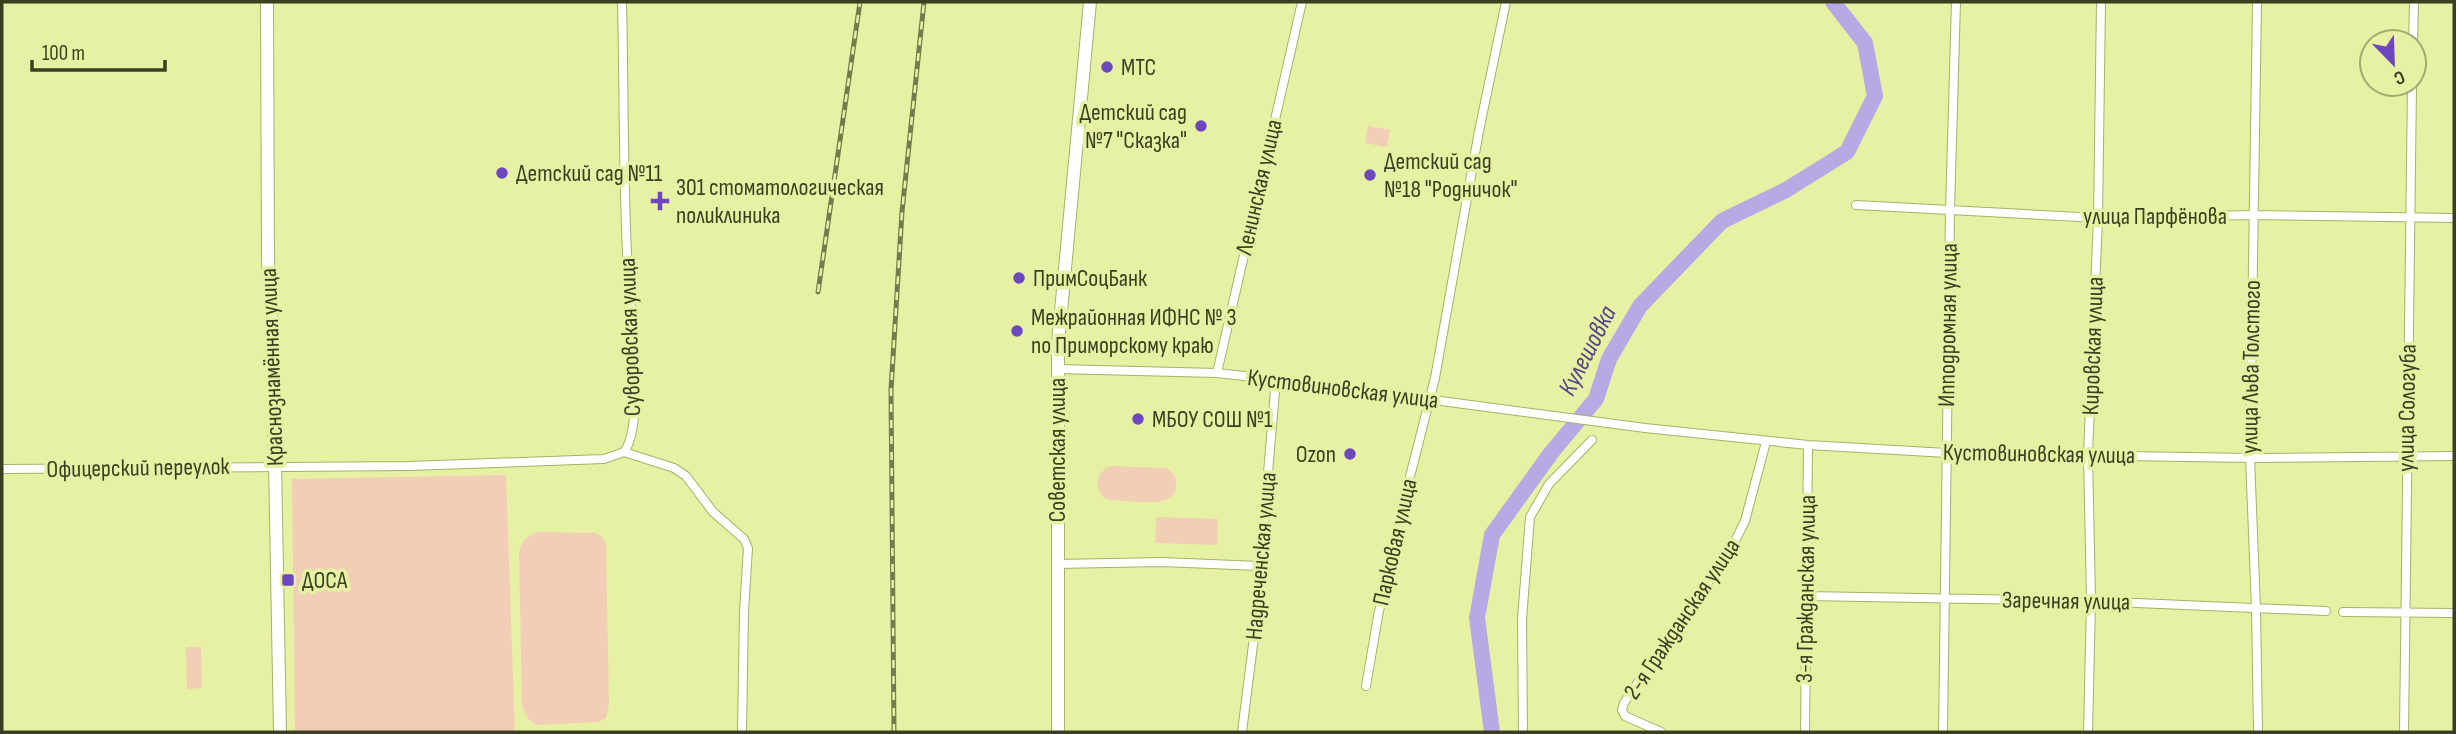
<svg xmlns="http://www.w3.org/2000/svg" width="2456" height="734" viewBox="0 0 2456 734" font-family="'Sofia Sans Condensed',sans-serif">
  <rect width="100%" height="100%" fill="#e7f1a4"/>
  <path fill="#f2ceb7" d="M1368,126L1390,130L1387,147L1365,143Z
    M1110,466L1166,468C1173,472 1177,477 1176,486C1176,492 1173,497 1168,499C1158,505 1118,501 1106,499C1093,489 1095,473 1110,466Z
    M506,475L515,732H295L292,479Z
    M1156,517L1218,519L1217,545L1155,543Z
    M539,532L596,533L601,536L606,544L609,704L606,718L598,722L538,725C527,721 525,715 522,704L519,555C520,542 526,535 539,532Z
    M186,647H201L202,688L187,689Z"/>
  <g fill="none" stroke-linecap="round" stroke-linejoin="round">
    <path stroke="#b7aae4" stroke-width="16" d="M1492,732L1477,618L1492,535L1551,453L1596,399L1609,359L1640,306L1722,221L1786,190L1847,152L1875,96L1865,43L1833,2"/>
    <defs>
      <path id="minor" d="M2257,2L2250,458L2256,608L2258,732
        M2413,42L2414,2
        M1856,205L2098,218L2253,215L2454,218
        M1057,369L1217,373L1282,380L1645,428L1808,445L1947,453L2250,458L2454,456
        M1217,373L1302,2
        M624,452L674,468L686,476L713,512L744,539L748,548L744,611L742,732
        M2,469L409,466L604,459L624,452C647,422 628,294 627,252C623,169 624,85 622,2
        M1057,564L1162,562L1259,566
        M1806,596L2091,601L2326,611
        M2343,612L2454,613
        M1366,686L1378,616L1397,528L1435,378L1479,131L1506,2
        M1242,732L1254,637L1276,379
        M1523,732L1522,619L1530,517L1549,484L1592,440
        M1661,732L1625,716L1622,710L1624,703L1695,598L1725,561L1745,521L1766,442
        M1805,732L1808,445
        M1943,732L1950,210L1956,2
        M2088,732L2091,601L2088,455L2098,218L2101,2
        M2404,732L2412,84"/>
      <path id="primary" d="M267,2L268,261L273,355L280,732
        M1058,732V343L1090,2"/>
    </defs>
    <use href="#minor" stroke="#a8b166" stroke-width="10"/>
    <use href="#primary" stroke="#a8b166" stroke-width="14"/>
    <use href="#minor" stroke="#fff" stroke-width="8"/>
    <use href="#primary" stroke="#fff" stroke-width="12"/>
    <defs>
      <path id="rail" d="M818,292L860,2
        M894,732L891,390L902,212L924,2"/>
    </defs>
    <use href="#rail" stroke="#757b4c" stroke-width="5"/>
    <use href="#rail" stroke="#e7f1a4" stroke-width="2.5" stroke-dasharray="8" stroke-linecap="butt"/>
  </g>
  <g fill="#6e47c0" stroke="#e7f1a4" stroke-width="2.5">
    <circle cx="1107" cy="67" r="7"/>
    <circle cx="1201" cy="126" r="7"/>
    <circle cx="502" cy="173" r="7"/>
    <circle cx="1370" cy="175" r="7"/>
    <path d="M656.5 190.5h7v7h7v7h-7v7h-7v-7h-7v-7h7z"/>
    <circle cx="1019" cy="278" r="7"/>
    <circle cx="1017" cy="331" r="7"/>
    <circle cx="1138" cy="419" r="7"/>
    <circle cx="1350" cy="454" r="7"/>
    <rect x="281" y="573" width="14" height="14" rx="3.5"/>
  </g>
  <g text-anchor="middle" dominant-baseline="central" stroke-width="7" stroke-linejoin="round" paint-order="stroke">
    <g font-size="24" fill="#3b3f1f" stroke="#e7f1a4" text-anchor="start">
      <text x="1121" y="67">МТС</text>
      <text x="1187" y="112" text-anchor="end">Детский сад<tspan x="1187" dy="28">№7 "Сказка"</tspan></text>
      <text x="1384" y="161">Детский сад<tspan x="1384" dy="28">№18 "Родничок"</tspan></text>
      <text x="516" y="173">Детский сад №11</text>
      <text x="676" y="187">301 стоматологическая<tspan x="676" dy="28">поликлиника</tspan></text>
      <text x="1033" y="278">ПримСоцБанк</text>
      <text x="1031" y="317">Межрайонная ИФНС № 3<tspan x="1031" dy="28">по Приморскому краю</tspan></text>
      <text x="1152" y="419">МБОУ СОШ №1</text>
      <text x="1336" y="454" text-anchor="end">Ozon</text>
      <text x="302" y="580">ДОСА</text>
    </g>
    <g font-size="24" fill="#3b3f1f" stroke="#e7f1a4">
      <text transform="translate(1259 187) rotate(-77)">Ленинская улица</text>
      <text x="2155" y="216">улица Парфёнова</text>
      <text transform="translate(1948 325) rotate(-89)">Ипподромная улица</text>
      <text transform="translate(630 337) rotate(-92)">Суворовская улица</text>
      <text transform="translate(2093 346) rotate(-88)">Кировская улица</text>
      <text transform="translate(272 367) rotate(-92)">Краснознамённая улица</text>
      <text transform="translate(2251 367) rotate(-89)">улица Льва Толстого</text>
      <text transform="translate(1343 389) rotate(7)">Кустовиновская улица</text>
      <text transform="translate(2407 408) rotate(-89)">улица Сологуба</text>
      <text transform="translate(1057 450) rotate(-90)">Советская улица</text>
      <text transform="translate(2039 454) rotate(1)">Кустовиновская улица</text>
      <text transform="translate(138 468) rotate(-1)">Офицерский переулок</text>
      <text transform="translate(1395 542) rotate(-77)">Парковая улица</text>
      <text transform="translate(1261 556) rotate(-85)">Надреченская улица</text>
      <text transform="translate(1806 589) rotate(-89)">3-я Гражданская улица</text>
      <text transform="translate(2066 601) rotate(1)">Заречная улица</text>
      <text transform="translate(1682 619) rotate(-56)">2-я Гражданская улица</text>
    </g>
    <g font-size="26" font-style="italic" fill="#564289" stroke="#e7f1a4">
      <text transform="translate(1588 351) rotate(-63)">Кулешовка</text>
    </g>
  </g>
  <rect width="2456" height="734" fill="none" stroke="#3b3f1f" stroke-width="7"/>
  <g transform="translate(2393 63) rotate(157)"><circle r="33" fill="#e7f1a4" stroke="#a2aa6f" stroke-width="2"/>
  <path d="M0-5L12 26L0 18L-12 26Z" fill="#6e47c0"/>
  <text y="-10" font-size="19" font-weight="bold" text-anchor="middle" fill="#3b3f1f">С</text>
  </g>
  <path d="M32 60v10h133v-10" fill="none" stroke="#3b3f1f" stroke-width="3.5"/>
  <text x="42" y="60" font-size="21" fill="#3b3f1f" stroke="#e7f1a4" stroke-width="5" paint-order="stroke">100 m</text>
</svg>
